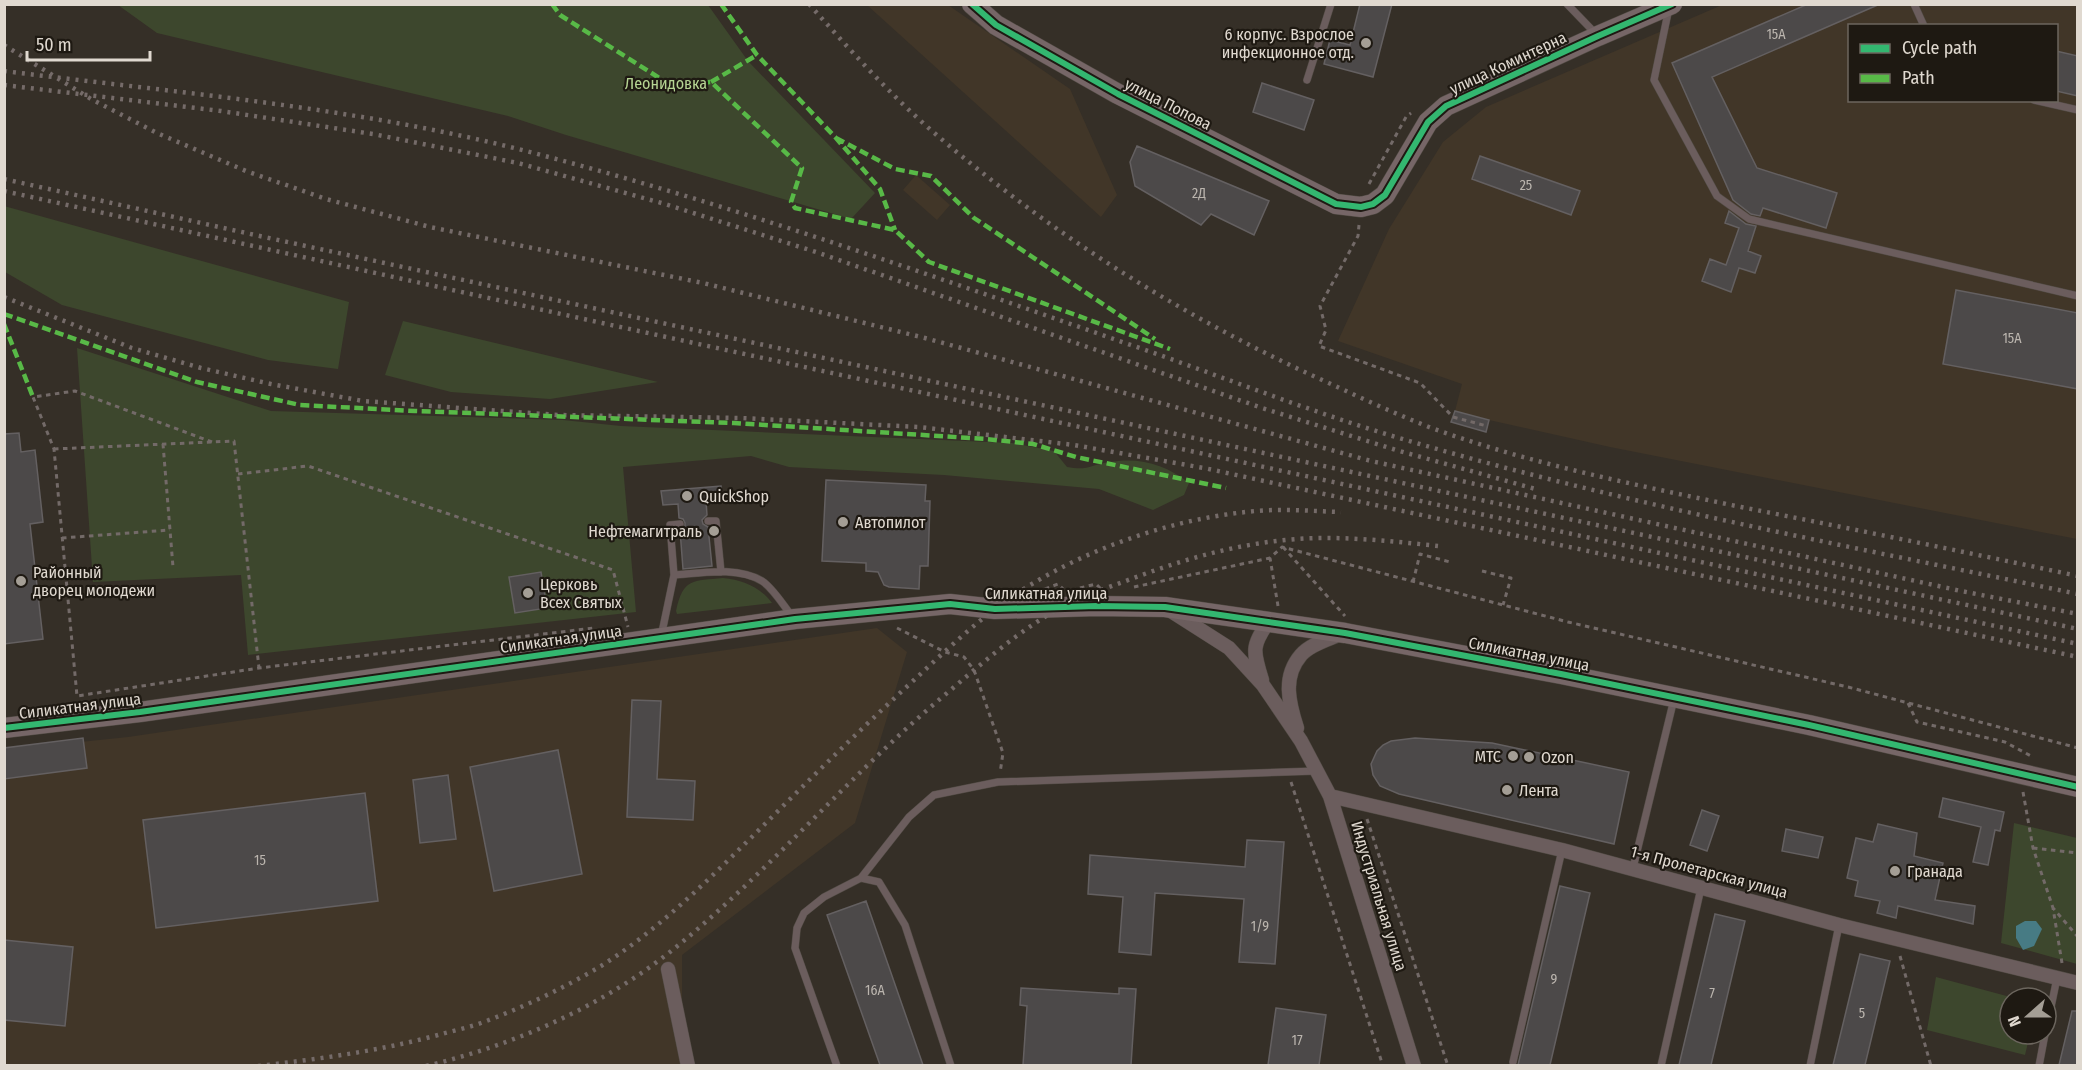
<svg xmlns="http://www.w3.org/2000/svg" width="2082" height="1070" viewBox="0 0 2082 1070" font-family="'Fira Sans Condensed',sans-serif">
  <rect width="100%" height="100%" fill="#352f27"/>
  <path fill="#413628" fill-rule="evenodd" d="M867,5H948L1070,89L1117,195L1101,217Z
    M1722,5H2077V539L1610,447L1489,420L1455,411L1462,384L1338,341L1389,229L1443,142L1486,107ZM1850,26H2056V100H1850Z
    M916,175L950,205L937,220L903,190Z
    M877,628L907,652L855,823L682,955V1065H5L4,750L128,737Z"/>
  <path fill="#3d472d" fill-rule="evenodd" d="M118,5H708L748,61L875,193L851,219L566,135L508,116L157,33Z
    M4,206L349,302L338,369L268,360L62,305L5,272Z
    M403,321L658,382L550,399L451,392L385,375Z
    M77,348L271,411L563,420L621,426L1012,443L1054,451L1067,467C1088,471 1090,465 1109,462C1140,457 1165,464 1189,483L1184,495L1153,510L1099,489L944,475L789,467L751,456L623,467L636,612L248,655L241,575L93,582ZM509,577L547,608H546L515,613Z
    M723,578C743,580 760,587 772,603L677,614L676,611C683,578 693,581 723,578Z
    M2014,823L2077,838V964L2001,943Z
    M1936,977L2014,998H2010V1034H2030L2025,1055L1927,1030Z"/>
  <path fill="#477b84" d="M2025,921H2036L2042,929L2034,946L2023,950L2016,938V926Z"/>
  <path fill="#4c4949" stroke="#646061" stroke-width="1.5" d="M1360,4H1392L1373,77L1324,64L1330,40L1350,45Z
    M1808,4H1880L1712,77L1757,168L1837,193L1826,228L1763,208L1760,216L1751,214L1733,200L1672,63Z
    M2056,51L2078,56V96L2056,91Z
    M1262,83L1314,100L1304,130L1253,112Z
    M1137,146L1269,201L1254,235L1211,214L1201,225L1135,186L1130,162Z
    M1480,156L1580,191L1571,215L1472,179Z
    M1729,211L1746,224L1756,226L1748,251L1761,256L1755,273L1739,268L1731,292L1702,281L1710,259L1726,265L1739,228L1725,223Z
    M1956,290L2078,313V389L1943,364Z
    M1455,411L1489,420L1486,432L1451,422Z
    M19,433L21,452L35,450L43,522L30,524L43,639L4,644V434Z
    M826,480L926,485L925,501H930L928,566H920L919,589L889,587L884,585L878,572L866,571V563L822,561Z
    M721,486L722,500L706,501L707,515L702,520L703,524L708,527L712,566L683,569L680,530L685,527V523L683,519L679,518L678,504L663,505L661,491Z
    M541,572L547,608L515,613L509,577Z
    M632,700L661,701L657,779L695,781L693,820L627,817Z
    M83,738L87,768L4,779V748Z
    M1415,738L1492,743L1629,772L1614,844L1399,794L1380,786L1373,775L1371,764L1377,751L1383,745L1391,741Z
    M558,750L582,874L494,891L470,767Z
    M448,775L456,839L420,843L413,780Z
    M365,793L378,901L156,928L143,820Z
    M1943,798L2004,812L2000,831L1995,830L1988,865L1973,862L1981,827L1939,817Z
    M1702,810L1719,816L1707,851L1690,845Z
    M1878,824L1917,833L1914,856L1943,863L1935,900L1975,906L1973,924L1898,906L1896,918L1877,913L1880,901L1855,896L1858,881L1847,878L1856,838L1873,842Z
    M1786,829L1823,837L1818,858L1782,851Z
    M1247,840L1284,842L1275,964L1239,962L1244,899L1155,893L1151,955L1119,952L1123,897L1088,894L1090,855L1245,867Z
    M1560,886L1590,893L1550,1065H1518Z
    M866,901L923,1065H880L827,915Z
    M1715,914L1745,921L1711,1065H1679Z
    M4,940L73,947L65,1026L4,1020Z
    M1860,954L1890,961L1865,1065H1833Z
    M1021,988L1119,994V988L1136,989L1131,1065H1023L1027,1006L1020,1005Z
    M1276,1008L1326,1015L1319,1065H1268Z
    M2072,1011H2078V1065H2059Z"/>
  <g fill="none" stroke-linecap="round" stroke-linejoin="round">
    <defs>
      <path id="lane" d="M1567,4L1596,34
        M1914,4L1924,26
        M1669,8L1654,80L1717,196L1749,219L2078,296
        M1307,80L1331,4
        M2034,100L2078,110
        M708,521H716L721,572
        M674,575C701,573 737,566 762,581C773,588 783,605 792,616
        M661,637L674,575L670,525L680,524
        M1633,868L1674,699
        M861,878L879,882L905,925L951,1066
        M2046,1031L2057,978
        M1513,1062L1562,850
        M837,1066L795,948L797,928L804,913L824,897L861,878L909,817L934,795L998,782L1317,771
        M1661,1066L1701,888
        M1810,1066L1839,925
        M2039,1066L2045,1034"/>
      <path id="street" d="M1171,611L1229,648L1263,685L1301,741L1330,796L1414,1066
        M1262,680C1253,651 1251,646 1269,621
        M1297,728C1289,703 1282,677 1301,655C1310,644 1330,639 1343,633
        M1330,796L1562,850L1839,925L2078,983
        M668,969L688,1066"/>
      <path id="secondary" d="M972,4L996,25L1118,94L1336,204L1361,207L1373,204L1385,195L1428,122L1446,106L1598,36L1672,4
        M4,728L140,712L795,619L950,604L995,609L1097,606L1165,607L1345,633L1561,674L1809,725L2078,787"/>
    </defs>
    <use href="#lane" stroke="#504a43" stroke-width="8"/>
    <use href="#street" stroke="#504a43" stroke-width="15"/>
    <use href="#secondary" stroke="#504a43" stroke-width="21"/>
    <path stroke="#736a68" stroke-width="3" stroke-dasharray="4.5 4.5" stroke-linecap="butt" d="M1369,184L1406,117L1411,113
      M1359,225L1358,236L1320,306L1326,330L1319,346L1420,383L1453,417L1487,426
      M212,442L75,391L33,397L54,449L77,696L259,668L594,628
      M163,444L173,567
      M54,449L234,441L259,668
      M238,474L308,466L613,570L628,627
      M62,538L170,530
      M1283,547L1345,616
      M1482,571L1511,578L1503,605
      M1413,582L1420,554L1450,562
      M1134,587L1270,558
      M1080,588L1096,584L1101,589
      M1045,589L1058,584L1063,589
      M1278,606L1270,558L1282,547L1568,622L1848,687L2078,748
      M897,628L945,652L964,657L974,670L1003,753L1000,773
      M1908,703L1917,722L2005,742L2031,756
      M1291,782L1383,1066
      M2023,792L2033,848L2053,908
      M1367,819L1448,1066
      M2033,848L2078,853
      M1900,956L1931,1066
      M2062,963L2053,908L2078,937"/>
    <use href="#lane" stroke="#6b5d5d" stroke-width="7"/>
    <use href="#street" stroke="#6b5d5d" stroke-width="14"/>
    <use href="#secondary" stroke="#766667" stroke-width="20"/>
    <path stroke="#756b69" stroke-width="4.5" stroke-dasharray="3 6" stroke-linecap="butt" d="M809,4C850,50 892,97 939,137C1058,239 1188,320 1331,384C1363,399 1396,414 1429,427C1530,464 1636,485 1741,507C1853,529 1965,552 2078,576
      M4,45L91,99L157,133L246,171L326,199L430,227L703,283L925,338L1371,461L1961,591L2078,614
      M4,71C179,93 355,107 526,151C738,206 944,280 1151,352C1236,382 1320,415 1406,440C1626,505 1853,547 2078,594
      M4,85L221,111L373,134L518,163L665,204L816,252L1262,408L1396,450L1539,490
      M4,179L255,235L2078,629
      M4,191L602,323L2078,644
      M4,297L132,348L201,368L271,384L363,401L558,415L741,418L919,427L1074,445L1204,468L2078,657
      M258,1066C319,1059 379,1051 438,1035C452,1031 467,1028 481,1023C522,1008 564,988 601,966C663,927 716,872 768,821C816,773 864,726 914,680C940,656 966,631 995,609C1063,557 1160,521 1246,512C1277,508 1309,511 1341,512
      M426,1066C518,1044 608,1004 681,943C772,868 849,776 940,699C978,667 1014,634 1058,609C1078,598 1101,590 1123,582C1188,557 1255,538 1325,538C1363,538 1400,542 1438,546"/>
    <path stroke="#58b947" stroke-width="4.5" stroke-dasharray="9 4.5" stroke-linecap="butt" d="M552,4L560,15L672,86L711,82L802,168L791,202L795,208L895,230L929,262L1170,349
      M721,4L757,55L836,138L880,189L895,230
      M711,82L757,55
      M836,138L895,169L931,176L974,218L1155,339
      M4,314L197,382L300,405L415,411L734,423L986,439L1033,444L1076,457L1226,488
      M4,324L33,397"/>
    <defs>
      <path id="cycleway" d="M972,4L996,25L1118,94L1336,204L1361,207L1373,204L1385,195L1428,122L1446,106L1598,36L1672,4
        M4,728L140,712L795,619L950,604L995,609L1097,606L1165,607L1345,633L1561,674L1809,725L2078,787"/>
    </defs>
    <use href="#cycleway" stroke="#1e1912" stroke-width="10"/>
    <use href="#cycleway" stroke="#33b770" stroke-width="6"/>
  </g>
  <g fill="#a49e95" stroke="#1e1912" stroke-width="2">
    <circle cx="1366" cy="43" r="6"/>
    <circle cx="687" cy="496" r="6"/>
    <circle cx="843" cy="522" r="6"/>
    <circle cx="714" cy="531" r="6"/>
    <circle cx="21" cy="581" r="6"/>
    <circle cx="528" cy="593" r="6"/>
    <circle cx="1513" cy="756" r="6"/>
    <circle cx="1529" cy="757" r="6"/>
    <circle cx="1507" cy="790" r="6"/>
    <circle cx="1895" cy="871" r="6"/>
  </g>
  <g text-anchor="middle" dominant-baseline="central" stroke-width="4.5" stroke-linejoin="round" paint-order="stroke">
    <g font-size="14" fill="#bbb5ae">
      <text x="1776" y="34">15А</text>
      <text x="1526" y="185">25</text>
      <text x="1199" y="193">2Д</text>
      <text x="2012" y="338">15А</text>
      <text x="260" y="860">15</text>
      <text x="1260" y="926">1/9</text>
      <text x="1554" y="979">9</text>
      <text x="875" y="990">16А</text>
      <text x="1712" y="993">7</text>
      <text x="1862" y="1013">5</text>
      <text x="1297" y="1040">17</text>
    </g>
    <g font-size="16" fill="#e0d9d0" stroke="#1e1912" text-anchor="start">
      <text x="1354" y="34" text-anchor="end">6 корпус. Взрослое<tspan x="1354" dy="18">инфекционное отд.</tspan></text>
      <text x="699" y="496">QuickShop</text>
      <text x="855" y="522">Автопилот</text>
      <text x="702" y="531" text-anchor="end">Нефтемагитраль</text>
      <text x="33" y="572">Районный<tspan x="33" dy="18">дворец молодежи</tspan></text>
      <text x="540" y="584">Церковь<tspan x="540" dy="18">Всех Святых</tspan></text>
      <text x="1501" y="756" text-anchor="end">МТС</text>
      <text x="1541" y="757">Ozon</text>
      <text x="1519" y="790">Лента</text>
      <text x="1907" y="871">Гранада</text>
    </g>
    <g font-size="16" fill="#e0d9d0" stroke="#1e1912">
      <text transform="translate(1508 63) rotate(-25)">улица Коминтерна</text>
      <text transform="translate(1168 104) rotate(27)">улица Попова</text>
      <text x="1046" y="593">Силикатная улица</text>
      <text transform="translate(561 639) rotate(-8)">Силикатная улица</text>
      <text transform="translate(1529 654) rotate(11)">Силикатная улица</text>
      <text transform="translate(80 706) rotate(-7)">Силикатная улица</text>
      <text transform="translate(1709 872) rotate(15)">1-я Пролетарская улица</text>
      <text transform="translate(1379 896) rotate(73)">Индустриальная улица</text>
    </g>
    <g font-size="16" fill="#b6d493" stroke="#1e1912">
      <text x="666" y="83">Леонидовка</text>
    </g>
  </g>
  <rect width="2082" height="1070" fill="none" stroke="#e0d9d0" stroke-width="12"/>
  <rect x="1848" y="24" width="210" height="78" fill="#1e1912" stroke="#6c665e" stroke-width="1.5"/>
  <rect x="1860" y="44" width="30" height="9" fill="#33b770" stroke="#6c665e" stroke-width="1.5"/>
  <text x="1902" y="54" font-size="18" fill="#e0d9d0">Cycle path</text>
  <rect x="1860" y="74" width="30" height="9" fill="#58b947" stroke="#6c665e" stroke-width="1.5"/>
  <text x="1902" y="84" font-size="18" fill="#e0d9d0">Path</text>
  <g transform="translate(2028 1016) rotate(249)"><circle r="28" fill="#1e1912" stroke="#6c665e" stroke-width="1.5"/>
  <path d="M0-4.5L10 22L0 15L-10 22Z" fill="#a49e95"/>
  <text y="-9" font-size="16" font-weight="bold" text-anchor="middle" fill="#e0d9d0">N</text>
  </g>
  <path d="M27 51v9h123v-9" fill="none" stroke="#e0d9d0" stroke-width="3"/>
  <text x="36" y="51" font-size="18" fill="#e0d9d0" stroke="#1e1912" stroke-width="4.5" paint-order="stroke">50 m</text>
</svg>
